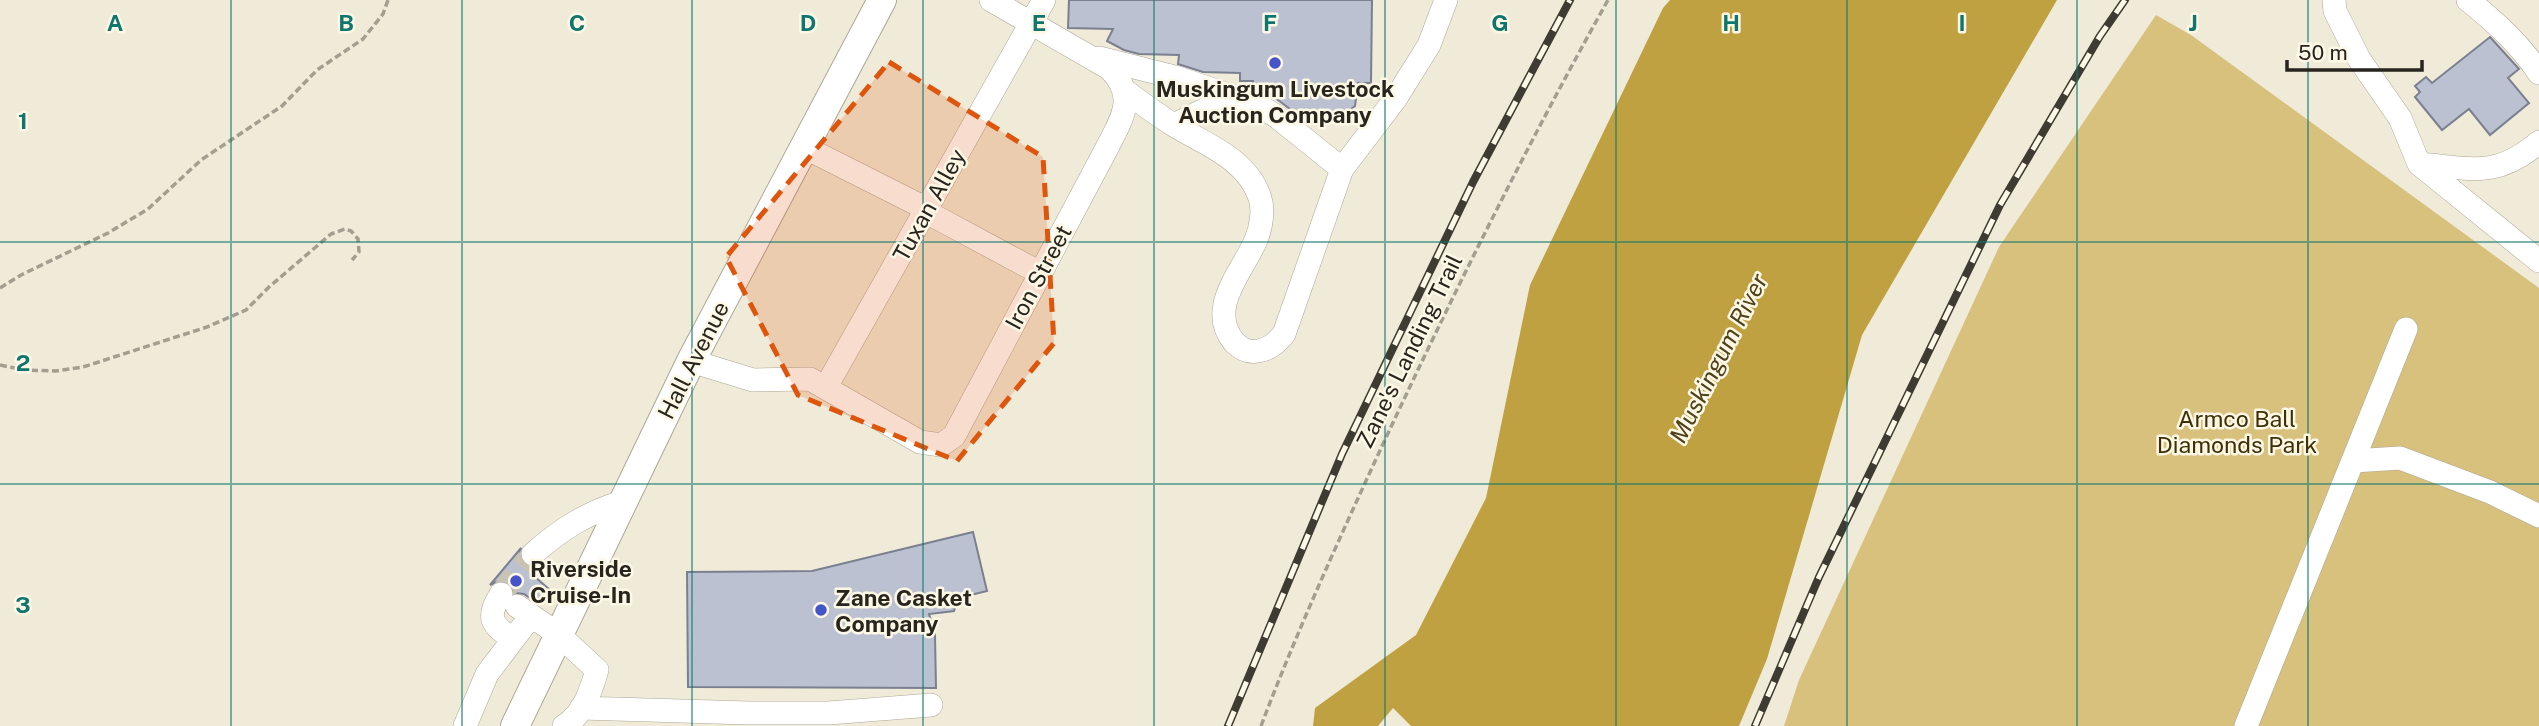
<svg xmlns="http://www.w3.org/2000/svg" width="2539" height="726" viewBox="0 0 2539 726" font-family="'Public Sans',sans-serif">
  <rect width="100%" height="100%" fill="#f0ead8"/>
  <path fill="#d8c07d" d="M2156,15L2191,35L2539,288V726H1784L1799,680L1999,247Z"/>
  <path fill="#bfa142" d="M1670,0H2057L1862,335L1767,659L1739,726H1411L1393,708L1378,726H1313L1315,708L1416,635L1486,498L1530,285L1663,8Z"/>
  <path fill="#bcc1d2" stroke="#7b8090" stroke-width="2" d="M1069,0H1372L1371,83H1358L1355,106L1346,113L1294,112L1274,97L1253,88V81H1240V73L1203,72L1178,64L1179,55L1139,54L1124,50L1107,41L1113,29L1068,28Z
    M2490,37L2519,69L2508,78L2529,103L2490,135L2469,109L2442,130L2415,97L2420,92L2415,86L2426,77L2432,83Z
    M973,532L987,591L958,598L954,611L929,614L935,635L936,688L688,687L687,572L812,571Z
    M521,548L519,557L528,567L536,568L544,563L534,576L549,589L537,603L524,594L515,593L507,582L500,580L490,585Z"/>
  <g fill="none" stroke-linecap="round" stroke-linejoin="round">
    <path stroke="#c8c3b3" stroke-width="23" stroke-dasharray="23 11" stroke-linecap="butt" d="M501,594L533,554"/>
    <defs>
      <path id="minor" d="M2334,0L2335,11L2359,59L2400,118L2419,164L2539,261
        M2468,0C2495,22 2520,44 2539,73
        M1099,58L1178,78L1258,105L1276,116L1342,169
        M1124,90C1140,102 1156,114 1172,124C1204,144 1247,158 1260,198C1264,210 1261,228 1256,240C1243,271 1206,308 1234,342C1241,349 1248,353 1258,351C1270,349 1276,343 1284,334L1342,169L1396,98L1429,45L1446,0
        M1174,125L1232,96
        M804,147L919,205L932,215L1040,273
        M2419,164C2471,168 2496,179 2539,142
        M691,361L753,380L810,379L920,442L941,445L954,436L1108,146C1123,117 1137,95 1109,68L991,0
        M826,387L1044,0
        M2353,461L2400,458L2490,492L2539,516
        M533,554C561,529 587,513 622,502
        M501,594C486,617 491,625 513,639
        M517,606L558,634L597,670C591,691 583,715 564,726
        M581,708L748,713H829L931,705
        M465,726L487,674L531,616
        M2246,726L2406,329"/>
      <path id="major" d="M515,726L691,361L882,0"/>
    </defs>
    <use href="#minor" stroke="#aca796" stroke-width="24"/>
    <use href="#major" stroke="#aca796" stroke-width="30"/>
    <path stroke="#a29e90" stroke-width="3.5" stroke-dasharray="7 3.5" stroke-linecap="butt" d="M0,288L21,275L108,233L148,209L201,160L282,106L317,70L363,39L383,14L388,0
      M0,365L24,370L56,371L83,367L207,327L246,310L269,287L331,234L345,229L351,231L358,239L359,252L352,260
      M1261,726C1297,631 1340,537 1383,444C1453,294 1527,145 1608,0"/>
    <use href="#minor" stroke="#fff" stroke-width="23"/>
    <use href="#major" stroke="#fff" stroke-width="28"/>
    <defs>
      <path id="rail" d="M1228,726L1342,454L1473,182L1570,0
        M1755,726L1819,577L2000,205L2100,36L2125,0"/>
    </defs>
    <use href="#rail" stroke="#3d3b32" stroke-width="8"/>
    <use href="#rail" stroke="#fdf7e5" stroke-width="5" stroke-dasharray="16" stroke-linecap="butt"/>
  </g>
  <path fill="#de560d" fill-opacity="0.2" stroke="#de560d" stroke-width="5" stroke-dasharray="14 9" stroke-linejoin="round" d="M889,62L1043,157L1054,343L957,461L798,395L726,257Z"/>
  <path fill="none" stroke="#0f766e" stroke-width="2" stroke-opacity="0.55" d="M231,0V726M462,0V726M692,0V726M923,0V726M1154,0V726M1385,0V726M1616,0V726M1847,0V726M2077,0V726M2308,0V726M0,242H2539M0,484H2539"/>
  <g fill="#4654c9" stroke="#fdf7e5" stroke-width="2.5">
    <circle cx="1275" cy="63" r="7"/>
    <circle cx="516" cy="581" r="7"/>
    <circle cx="821" cy="610" r="7"/>
  </g>
  <g text-anchor="middle" dominant-baseline="central" stroke-width="5" stroke-linejoin="round" paint-order="stroke">
    <g font-size="23" font-weight="bold" fill="#27251e" stroke="#fdf7e5" text-anchor="start">
      <text x="1275" y="88" text-anchor="middle">Muskingum Livestock<tspan x="1275" dy="26">Auction Company</tspan></text>
      <text x="530" y="568">Riverside<tspan x="530" dy="26">Cruise-In</tspan></text>
      <text x="835" y="597">Zane Casket<tspan x="835" dy="26">Company</tspan></text>
    </g>
    <g font-size="23" fill="#27251e" stroke="#fdf7e5">
      <text transform="translate(929 205) rotate(-61)">Tuxan Alley</text>
      <text transform="translate(1038 277) rotate(-62)">Iron Street</text>
      <text transform="translate(1409 351) rotate(-64)">Zane's Landing Trail</text>
      <text transform="translate(693 360) rotate(-63)">Hall Avenue</text>
    </g>
    <g font-size="23" fill="#3d3006" stroke="#fdf7e5">
      <text x="2237" y="418">Armco Ball<tspan x="2237" dy="26">Diamonds Park</tspan></text>
    </g>
    <g font-size="24" font-style="italic" fill="#4f421b" stroke="#fdf7e5">
      <text transform="translate(1718 358) rotate(-63)">Muskingum River</text>
    </g>
  </g>
  <g font-size="23" text-anchor="middle" font-weight="bold" fill="#0f766e" stroke="#fdf7e5" stroke-width="5" stroke-linejoin="round" paint-order="stroke">
    <text x="115" y="31">A</text>
    <text x="346" y="31">B</text>
    <text x="577" y="31">C</text>
    <text x="808" y="31">D</text>
    <text x="1039" y="31">E</text>
    <text x="1270" y="31">F</text>
    <text x="1500" y="31">G</text>
    <text x="1731" y="31">H</text>
    <text x="1962" y="31">I</text>
    <text x="2193" y="31">J</text>
    <text x="23" y="129">1</text>
    <text x="23" y="371">2</text>
    <text x="23" y="613">3</text>
  </g>
  <path d="M2287 60v10h135v-10" fill="none" stroke="#27251e" stroke-width="3.5"/>
  <text x="2298" y="60" font-size="21" fill="#27251e" stroke="#fdf7e5" stroke-width="5" paint-order="stroke">50 m</text>
</svg>
